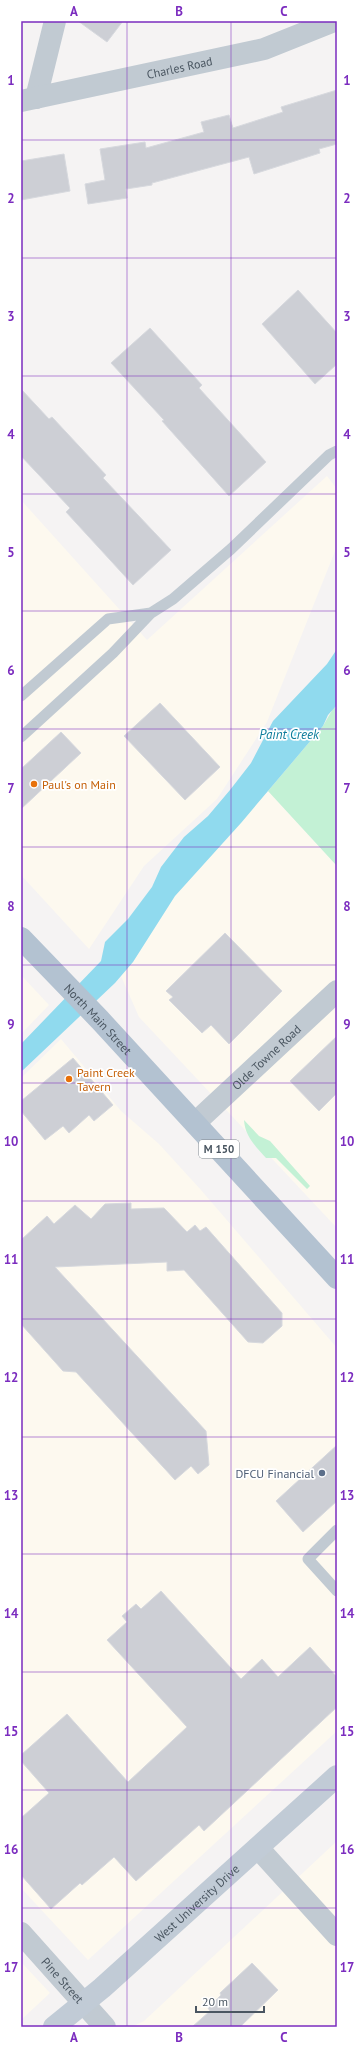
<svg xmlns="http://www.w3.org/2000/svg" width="358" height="2048" viewBox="0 0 358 2048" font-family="'PT Sans',sans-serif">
  <rect width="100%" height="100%" fill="#f5f3f3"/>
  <path fill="#fdf9ef" d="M327,476L337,489V546L267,722L217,799L144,866L89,949L21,875V500L147,640Z
    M268,791L337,866V1228L139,1017L121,976L133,962L175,896Z
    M21,975L49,1005L21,1034Z
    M61,1039L121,1111L159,1144L201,1190L337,1348V1731L88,1960L21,1888V1078Z
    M337,1841V2027H131L144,2021Z
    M21,1962L50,1993L21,2020Z"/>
  <path fill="#c3f1d5" d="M334,707L337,711V866L268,791L323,726Z
    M244,1120L259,1136L270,1141L310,1186L307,1189L276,1158H266C255,1146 245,1136 244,1120Z"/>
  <path fill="#90daee" d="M337,649V705L328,715L323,726L241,823L175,896L133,962L115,983L21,1072V1044L101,961L105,942L128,919L152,887L161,867L184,837L208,816L230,790L251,763L273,721L327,664Z"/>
  <path fill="#cdcfd5" stroke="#d7d9de" d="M78,21H123L107,42Z
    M337,90V144L319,149L320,153L254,174L249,157L152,183V185L126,189L127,198L88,204L85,184L105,180L100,149L145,142L146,148L204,132L201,122L229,115L233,128L283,112L281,107Z
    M64,154L70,191L21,200V161Z
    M298,290L337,333V364L315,384L262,324Z
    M150,328L202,385L199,388L266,462L229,496L162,421L164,420L111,363Z
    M21,389L49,419L52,417L106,475L103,478L171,550L133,585L66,512L70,508L21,456Z
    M160,703L220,767L185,800L124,736Z
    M61,732L81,753L21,809V769Z
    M225,933L282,991L229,1044L211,1025L202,1033L169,1000L173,997L166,991Z
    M337,1036V1093L319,1111L290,1081Z
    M73,1058L113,1105L94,1121L89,1115L69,1133L63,1126L45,1140L21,1111V1101Z
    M131,1203V1209L164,1208L187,1232L195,1225L200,1231L206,1227L282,1313V1326L263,1343L248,1342L184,1270L167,1271V1262L55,1267L206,1431L209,1465L198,1474L191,1466L175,1480L76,1372L63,1371L21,1324V1240L47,1216L54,1224L75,1205L91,1219L105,1204Z
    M337,1445V1501L303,1532L276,1501Z
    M161,1591L241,1679L262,1659L278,1677L310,1647L337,1677V1707L204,1831L199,1825L136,1881L114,1857L82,1885L80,1883L51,1909L21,1875V1818L49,1793L21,1761V1755L67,1714L128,1782L187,1727L107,1640L127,1622L122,1616L136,1604L141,1609Z
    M252,1963L278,1990L240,2027H192L210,2011L208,2008L221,1995L220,1993Z"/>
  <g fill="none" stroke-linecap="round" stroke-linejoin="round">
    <path stroke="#c1cad2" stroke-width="11" d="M21,696L108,619L151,613
      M21,737L113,653L151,613L173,599L231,549L329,455L337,451
      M337,1530L308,1559L337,1591"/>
    <g stroke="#c1cad2" stroke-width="22">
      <path d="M36,98L55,21"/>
      <path id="s1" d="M21,101L264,49L334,21"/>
      <path id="s2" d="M195,1123L337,991"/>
      <path d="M258,1848L337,1935"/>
      <path id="s3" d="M21,1933L105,2027"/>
    </g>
    <path stroke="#c1cbd6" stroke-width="22" id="s4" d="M54,2027L102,1988L337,1776"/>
    <path stroke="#b3c2d1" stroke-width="22" id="s5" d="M21,938L100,1020L337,1278"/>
  </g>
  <path fill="none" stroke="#7b2cbf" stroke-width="1" stroke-opacity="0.55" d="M127,21V2027M231,21V2027M21,140H337M21,258H337M21,376H337M21,494H337M21,611H337M21,729H337M21,847H337M21,965H337M21,1083H337M21,1201H337M21,1319H337M21,1437H337M21,1554H337M21,1672H337M21,1790H337M21,1908H337"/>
  <g fill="#e8710a" stroke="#fff" stroke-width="1.5">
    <circle cx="34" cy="784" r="4"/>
    <circle cx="69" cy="1079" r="4"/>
  </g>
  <circle fill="#5c6f8a" stroke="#fff" stroke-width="1.5" cx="322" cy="1473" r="4"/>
  <g text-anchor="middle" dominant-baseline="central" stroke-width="3.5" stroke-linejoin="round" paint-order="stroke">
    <rect fill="#fff" stroke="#808990" stroke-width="1" x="199" y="1140" width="40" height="18" rx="3"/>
    <g font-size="11" font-weight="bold" fill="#4a5661">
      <text x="219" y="1149">M 150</text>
    </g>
    <g font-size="12" fill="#4a5661" stroke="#fff">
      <text stroke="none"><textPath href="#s1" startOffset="162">Charles Road</textPath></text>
      <text stroke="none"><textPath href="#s5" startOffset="112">North Main Street</textPath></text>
      <text stroke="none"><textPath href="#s2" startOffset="97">Olde Towne Road</textPath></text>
      <text stroke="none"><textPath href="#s4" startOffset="189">West University Drive</textPath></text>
      <text stroke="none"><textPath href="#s3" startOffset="63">Pine Street</textPath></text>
    </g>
    <g font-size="12" fill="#c56008" stroke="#fff" text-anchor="start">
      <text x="42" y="784">Paul's on Main</text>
      <text x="77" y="1072">Paint Creek<tspan x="77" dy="14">Tavern</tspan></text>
    </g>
    <g font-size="12" fill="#4e5e75" stroke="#fff" text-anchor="end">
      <text x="314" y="1473">DFCU Financial</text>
    </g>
    <g font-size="13" font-style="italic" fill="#0c7c9b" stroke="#fff">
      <text x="289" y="734">Paint Creek</text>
    </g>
  </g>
  <rect width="358" height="2048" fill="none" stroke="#ffffff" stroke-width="44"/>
  <path d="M196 2006v6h68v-6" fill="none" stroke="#4a5661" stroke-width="2"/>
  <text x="202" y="2006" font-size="12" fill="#4a5661" stroke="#ffffff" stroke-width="3" paint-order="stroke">20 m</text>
  <rect x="22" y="22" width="314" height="2004" fill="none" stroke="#7b2cbf" stroke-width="1.5"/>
  <g font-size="13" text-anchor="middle" font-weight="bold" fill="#7b2cbf">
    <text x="74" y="16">A</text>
    <text x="179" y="16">B</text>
    <text x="284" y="16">C</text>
    <text x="11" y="85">1</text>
    <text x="347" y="85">1</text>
    <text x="11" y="203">2</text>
    <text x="347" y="203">2</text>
    <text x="11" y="321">3</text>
    <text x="347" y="321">3</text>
    <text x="11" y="439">4</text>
    <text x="347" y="439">4</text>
    <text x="11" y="557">5</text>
    <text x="347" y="557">5</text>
    <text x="11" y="675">6</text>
    <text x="347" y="675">6</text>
    <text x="11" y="793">7</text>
    <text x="347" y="793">7</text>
    <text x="11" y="911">8</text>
    <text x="347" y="911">8</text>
    <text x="11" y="1029">9</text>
    <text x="347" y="1029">9</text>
    <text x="11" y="1146">10</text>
    <text x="347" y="1146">10</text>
    <text x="11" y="1264">11</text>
    <text x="347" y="1264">11</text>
    <text x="11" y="1382">12</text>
    <text x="347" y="1382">12</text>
    <text x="11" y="1500">13</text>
    <text x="347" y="1500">13</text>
    <text x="11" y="1618">14</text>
    <text x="347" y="1618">14</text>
    <text x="11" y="1736">15</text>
    <text x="347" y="1736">15</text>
    <text x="11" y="1854">16</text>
    <text x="347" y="1854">16</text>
    <text x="11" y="1972">17</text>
    <text x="347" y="1972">17</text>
    <text x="74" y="2042">A</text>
    <text x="179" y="2042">B</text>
    <text x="284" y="2042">C</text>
  </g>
</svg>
